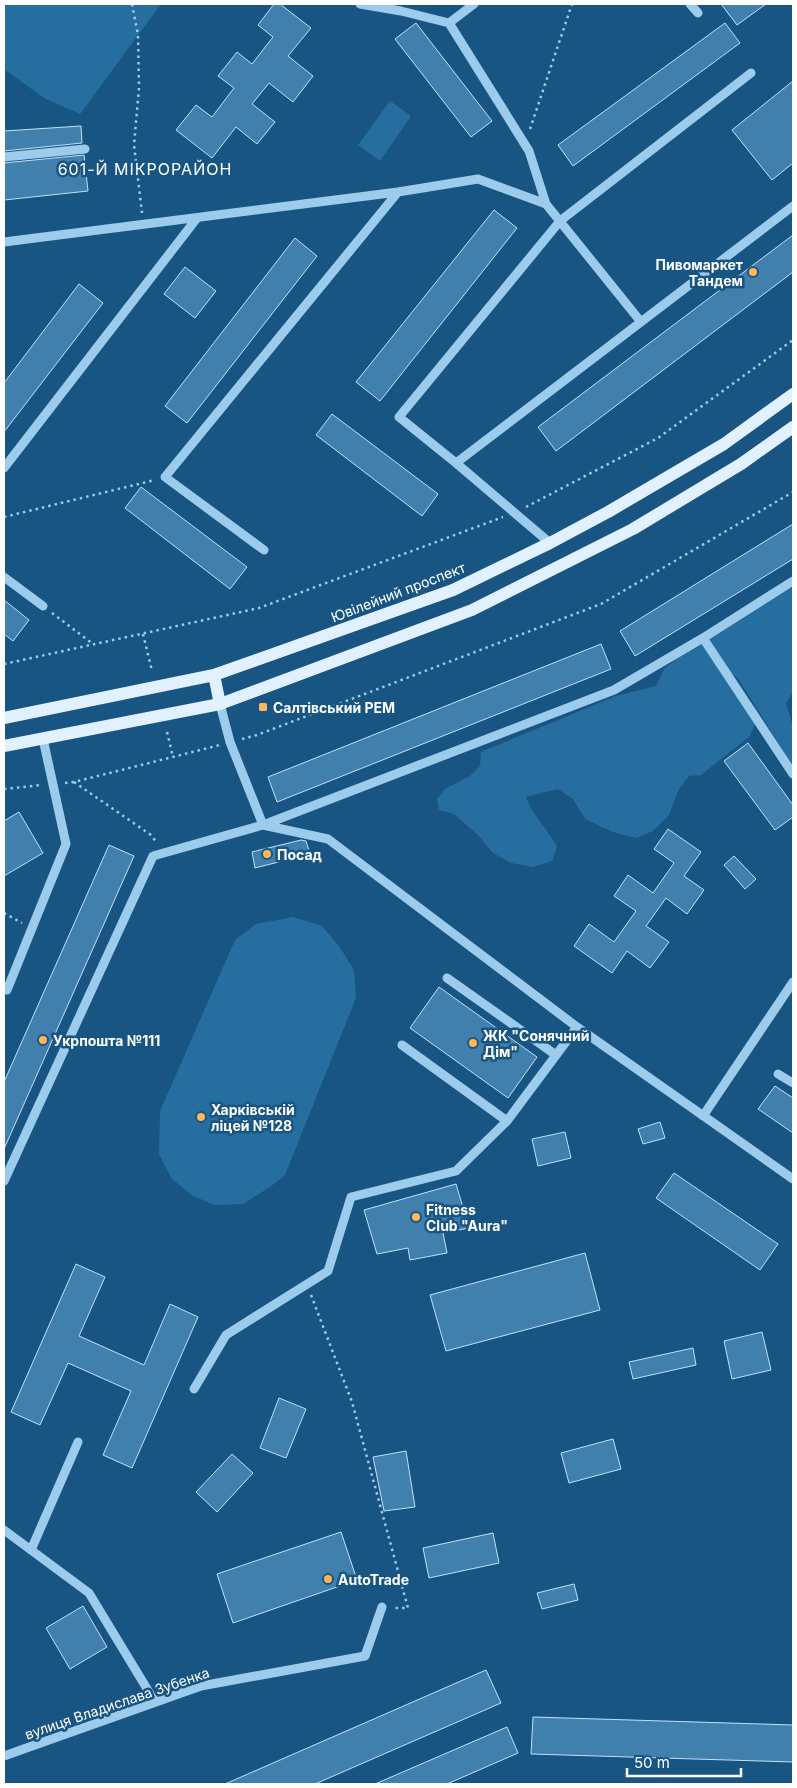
<svg xmlns="http://www.w3.org/2000/svg" width="797" height="1788" viewBox="0 0 797 1788" font-family="Inter,sans-serif">
  <rect width="100%" height="100%" fill="#185583"/>
  <path fill="#276ea0" d="M4,4H161L80,114L44,98L4,69Z
    M390,101L411,116L380,161L358,145Z
    M793,587V692L786,703L793,727V766L739,680L730,672L709,639Z
    M703,644L755,724L750,736L701,775L689,776L679,789L669,815L653,831L636,838L613,832L585,819L573,799L558,789L526,797C533,816 548,829 557,847L552,861L533,867L511,863L493,853L479,836L454,814L439,810L437,799L445,789L470,776L480,766L481,752L616,696L656,686L664,669L678,658Z
    M293,917L322,926L339,946L354,970L356,998L285,1175L270,1187L243,1204L215,1205L193,1196L172,1179L159,1154L160,1111L235,940L256,924Z"/>
  <path fill="#417fac" stroke="#c1e2f9" d="M274,4H280L311,28L288,56L313,76L293,102L269,83L252,104L275,122L257,144L236,127L212,158L176,130L196,105L212,117L234,88L218,76L237,52L252,64L273,37L258,25Z
    M721,4H766L737,25Z
    M416,23L492,121L471,137L395,39Z
    M725,23L740,43L573,166L558,145Z
    M793,81V163L772,180L732,130Z
    M81,126L82,143L4,151V131Z
    M84,155L88,191L4,200V163Z
    M494,210L517,228L380,401L356,382Z
    M793,235V272L556,451L538,427Z
    M295,238L317,256L187,423L165,406Z
    M185,267L216,291L195,318L164,294Z
    M79,284L103,303L4,432V383Z
    M332,414L438,494L422,516L316,435Z
    M141,487L247,567L230,589L125,508Z
    M793,524V559L635,656L620,631Z
    M4,600L29,620L13,641L4,634Z
    M601,644L611,669L277,802L268,777Z
    M748,743L793,805V817L775,830L724,761Z
    M19,812L43,853L4,876V821Z
    M668,829L701,852L684,876L704,890L687,914L666,898L646,926L669,942L650,968L627,951L612,973L574,946L589,924L614,942L636,911L614,896L628,875L653,893L674,863L654,849Z
    M301,840L306,841L310,854L255,868L252,852Z
    M109,845L134,856L4,1149V1082Z
    M734,856L756,879L745,889L724,865Z
    M439,987L537,1057L508,1098L410,1028Z
    M775,1086L793,1098V1133L758,1109Z
    M660,1122L665,1138L643,1144L638,1129Z
    M565,1132L571,1158L538,1166L532,1139Z
    M674,1173L778,1244L760,1270L656,1198Z
    M456,1184L469,1228L443,1233L447,1253L410,1260L408,1248L377,1254L364,1210Z
    M585,1253L600,1310L446,1351L430,1295Z
    M76,1264L105,1277L79,1336L144,1365L170,1304L198,1317L132,1468L103,1455L131,1391L68,1363L40,1425L11,1412Z
    M762,1332L771,1370L732,1379L724,1341Z
    M693,1348L696,1365L633,1379L629,1362Z
    M279,1398L306,1409L286,1458L260,1448Z
    M613,1439L621,1469L569,1483L561,1453Z
    M406,1451L415,1507L384,1511L373,1457Z
    M232,1454L253,1473L217,1512L196,1492Z
    M341,1532L357,1580L233,1623L217,1574Z
    M493,1533L499,1563L429,1578L423,1548Z
    M574,1584L578,1600L542,1609L537,1593Z
    M83,1606L107,1647L70,1669L46,1628Z
    M486,1670L501,1703L315,1784H225Z
    M533,1717L793,1725V1762L531,1754Z
    M507,1727L518,1753L447,1784H375Z"/>
  <g fill="none" stroke-linecap="round" stroke-linejoin="round">
    <path stroke="#9ccbec" stroke-width="2.5" stroke-dasharray="2.5 4" stroke-linecap="butt" d="M132,4L138,35L139,88L134,145L142,213
      M530,129L572,4
      M526,507L658,438L793,340
      M4,517L155,480
      M52,613L93,644
      M143,634L152,671
      M4,664L259,608L503,517
      M167,732L173,757
      M242,739L257,735L601,604L793,492
      M74,782L151,835L157,843
      M65,783L74,782L220,745
      M4,789L42,785
      M4,913L22,923
      M311,1295L352,1402L408,1608H393"/>
    <path stroke="#9ccbec" stroke-width="9" d="M360,4L401,11L449,23L529,151L546,204
      M690,4L698,13
      M449,23L474,4
      M4,157L85,149
      M4,242L398,192L478,179L546,204L641,322
      M456,463L399,417L560,221L751,73
      M4,468L197,218
      M550,543L456,463L793,206
      M264,550L165,477L398,192
      M4,577L43,606
      M703,638L793,774
      M220,704L230,742L263,825L328,839L577,1027L793,1179
      M447,978L556,1055
      M4,989L7,990L66,844L43,739
      M402,1045L507,1121
      M778,1074L793,1083
      M703,1116L793,982
      M4,1181L153,856L263,825L614,690L703,638L793,581
      M194,1389L226,1335L328,1271L351,1197L456,1171L507,1121L577,1027
      M4,1530L89,1593L155,1702
      M31,1550L78,1442
      M4,1756L201,1686L365,1656L382,1607"/>
    <path stroke="#e1f1ff" stroke-width="12" d="M214,675L220,704
      M4,718L214,675L453,590L550,543L608,512L724,444L793,394
      M4,746L220,704L472,610L633,529L741,464L793,427"/>
  </g>
  <g fill="#ffb757" stroke="#185583" stroke-width="2">
    <circle cx="753" cy="272" r="5"/>
    <rect x="258" y="702" width="10" height="10" rx="2.5"/>
    <circle cx="267" cy="854" r="5"/>
    <circle cx="43" cy="1040" r="5"/>
    <circle cx="473" cy="1043" r="5"/>
    <circle cx="201" cy="1117" r="5"/>
    <circle cx="416" cy="1217" r="5"/>
    <circle cx="328" cy="1579" r="5"/>
  </g>
  <g text-anchor="middle" dominant-baseline="central" stroke-width="5" stroke-linejoin="round" paint-order="stroke">
    <g font-size="14" font-weight="bold" fill="#fff" stroke="#185583" text-anchor="start">
      <text x="743" y="264" text-anchor="end">Пивомаркет<tspan x="743" dy="16">Тандем</tspan></text>
      <text x="273" y="707">Салтівський РЕМ</text>
      <text x="277" y="854">Посад</text>
      <text x="483" y="1035">ЖК "Сонячний<tspan x="483" dy="16">Дім"</tspan></text>
      <text x="53" y="1040">Укрпошта №111</text>
      <text x="211" y="1109">Харківській<tspan x="211" dy="16">ліцей №128</tspan></text>
      <text x="426" y="1209">Fitness<tspan x="426" dy="16">Club "Aura"</tspan></text>
      <text x="338" y="1579">AutoTrade</text>
    </g>
    <g font-size="14" fill="#fff" stroke="#185583">
      <text transform="translate(398 592) rotate(-21)">Ювілейний проспект</text>
      <text transform="translate(117 1703) rotate(-19)">вулиця Владислава Зубенка</text>
    </g>
    <g font-size="16" letter-spacing="1" fill="#fff" stroke="#185583">
      <text x="145" y="169">601-Й МІКРОРАЙОН</text>
    </g>
  </g>
  <rect width="797" height="1788" fill="none" stroke="#ffffff" stroke-width="10"/>
  <path d="M627 1768v8h114v-8" fill="none" stroke="#ffffff" stroke-width="2.5"/>
  <text x="634" y="1768" font-size="15" fill="#ffffff" stroke="#185583" stroke-width="4" paint-order="stroke">50 m</text>
</svg>
